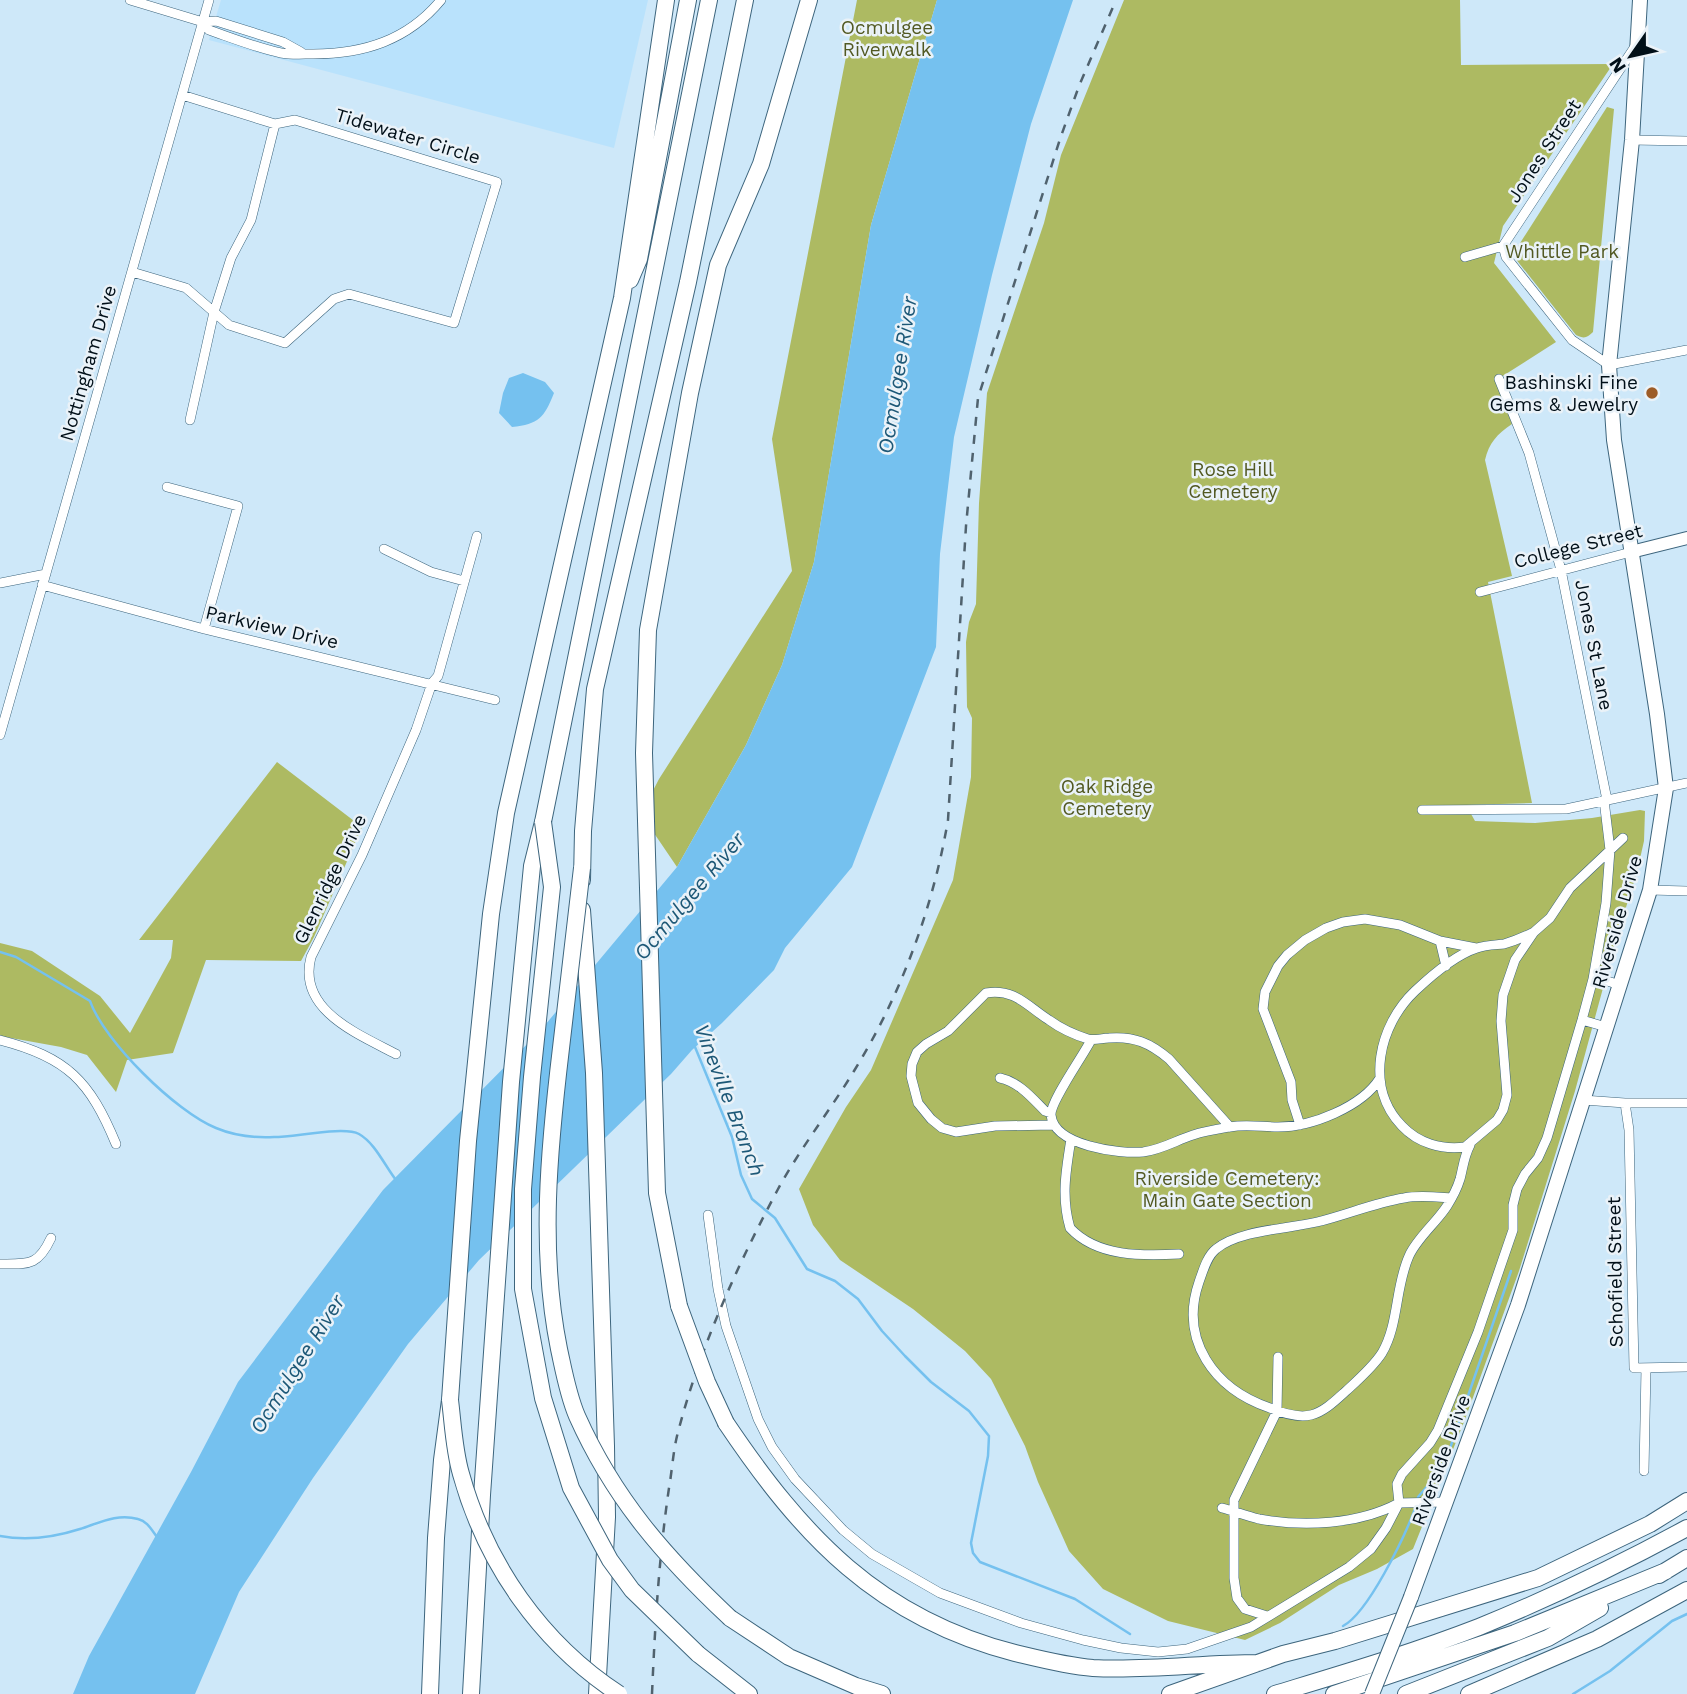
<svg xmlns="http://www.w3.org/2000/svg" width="1687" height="1694" viewBox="0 0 1687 1694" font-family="'Work Sans',sans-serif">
  <rect width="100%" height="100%" fill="#cee8f9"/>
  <path fill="#b9e2fc" d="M221,0H648L614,148L209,40Z"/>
  <path fill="#adba62" d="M857,0H937L871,225L814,562L782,665L746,745L677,867L641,814L659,779L792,571L772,439Z
    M1124,0H1460L1461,65L1613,64L1503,226L1494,263L1556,342L1498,379L1512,424C1497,434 1489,443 1485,460L1512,576L1488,582L1532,803L1466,805L1475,821L1535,823L1592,818L1640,810L1645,811L1644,841L1637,872L1618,933L1575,1091L1519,1271L1464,1422L1413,1549L1377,1569L1339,1585L1280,1623L1245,1640L1168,1621L1103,1589L1069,1551L1038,1482L1025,1446L991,1379L965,1351L913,1309L840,1260L813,1225L799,1189L846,1107L871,1070L953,880L971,777L972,718L967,707L966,642L969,622L976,604L979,503L987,393L1044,223L1061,155Z
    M1607,107L1614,109L1593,332C1587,338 1584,339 1576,335L1515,258V251Z
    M277,762L362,827L314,937L301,961L206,960L173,1053L127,1060L116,1092L87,1055L61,1047L0,1036V943L32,951L100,996L130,1033L171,958L173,940H139Z"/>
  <path fill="#75c1ef" d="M937,0H1073L1031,124L992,275L954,437L940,554L936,647L852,867L785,948L774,970L722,1023L692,1050L671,1074L479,1260L408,1344L313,1478L239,1592L195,1694H73L89,1656L191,1472L238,1382L383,1190L540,1031L677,867L746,745L782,665L814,562L871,225Z
    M523,373L545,382L554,393C544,418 539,424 512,427L499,413L503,393L509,378Z"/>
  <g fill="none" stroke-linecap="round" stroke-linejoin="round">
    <path stroke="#75c1ef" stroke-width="2.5" d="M0,952L16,957L90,1001C104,1041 176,1112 216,1128C235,1136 254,1138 274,1137C295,1137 344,1126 359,1134C375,1143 385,1166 396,1180
      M695,1047L732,1137L741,1175L752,1199L775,1218L807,1269L835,1281L858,1299L882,1331L905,1356L931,1382L969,1411L989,1436L988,1456L971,1543L973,1553L980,1562L1075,1599L1130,1634
      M1418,1497L1437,1475L1447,1457L1511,1271
      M0,1536C26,1541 55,1537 80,1529C99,1523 117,1513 138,1519C147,1521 151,1529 157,1537
      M1343,1626C1368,1613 1404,1538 1415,1509
      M1573,1694L1610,1671L1672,1621L1687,1614"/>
    <defs>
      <path id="street" d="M130,0L203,22L216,21L283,42L301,52
        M203,22L209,30C232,38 257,48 281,53C291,55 303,54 313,54C364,54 408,40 441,0
        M1636,45L1503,246L1506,257L1572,340L1609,365L1687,350
        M1632,140L1687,141
        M1465,257L1503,246
        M132,272L186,288L229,325L285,343L334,299L349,294L454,323L497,182L295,120L275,124L182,95
        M1499,379L1529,453L1561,570L1607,800
        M190,420L214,312L231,258L251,220L275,124
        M167,487L238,506L204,629
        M384,549L431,572L464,581
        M0,583L46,574
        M42,585L204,629L495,700
        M1480,592L1631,552
        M0,735L209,0
        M1422,810L1566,809L1687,783
        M1650,890L1687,891
        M1534,932C1524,937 1514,941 1504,944C1495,945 1486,945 1477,948C1455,955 1432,975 1415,991C1379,1025 1364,1087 1402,1126C1418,1143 1441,1150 1465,1147L1497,1120L1503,1110L1507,1095L1501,1021L1503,995L1515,960L1534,932L1550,918L1570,888L1623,838
        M1440,941L1446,966
        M1593,979L1604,980L1620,985
        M1582,1020L1606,1027
        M0,1040C67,1057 90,1081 116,1144
        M1091,1040C1083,1056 1050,1102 1051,1115C1054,1146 1119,1154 1143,1152C1161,1150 1177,1140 1193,1135C1205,1131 1218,1129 1230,1127C1246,1124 1262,1127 1278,1127C1311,1127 1362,1107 1380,1078
        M396,1054C358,1034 297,1010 311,957L362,855L416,730L432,683L438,676L477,536
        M1000,1078C1019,1082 1032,1098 1045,1111L1051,1113
        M1583,1100L1625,1103H1687
        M1625,1103L1629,1130L1634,1368L1687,1367
        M1053,1125L995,1126L956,1132L942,1128L931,1119L918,1103L911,1076L912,1064L917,1052L926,1044L948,1031L986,993C1015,988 1028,1007 1049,1020C1060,1028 1075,1035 1088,1039C1094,1041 1102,1038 1109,1038C1134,1036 1150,1043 1169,1059L1230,1127
        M1300,1125L1292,1100L1291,1082L1263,1009L1265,992L1278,966L1287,955L1305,940L1326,928L1343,922L1365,919L1400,925L1440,941L1476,948
        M1071,1139C1066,1170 1061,1197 1070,1228C1097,1257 1142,1256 1179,1254
        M1451,1198C1436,1197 1419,1195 1404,1198C1374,1203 1346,1215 1317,1222C1288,1229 1239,1230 1216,1249C1207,1256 1203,1271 1199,1282C1179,1340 1214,1389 1270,1408C1282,1413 1298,1418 1311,1415C1324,1412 1336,1400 1346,1391C1358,1380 1373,1367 1382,1353C1399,1324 1395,1287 1409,1256C1417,1238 1436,1223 1447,1206C1452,1198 1457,1189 1460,1179C1463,1168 1464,1156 1470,1145
        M708,1215L718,1289L726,1326L758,1419L772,1447L795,1479L843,1530L872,1554L940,1593L1021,1623L1083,1640L1121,1648L1158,1652L1187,1649L1251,1627L1349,1567L1371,1549L1386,1528L1399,1503L1446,1502
        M0,1264C29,1264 38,1266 51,1238
        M1644,1471L1646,1368
        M1222,1508C1234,1511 1246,1516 1259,1519C1303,1527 1358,1525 1399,1503L1397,1484L1402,1474L1430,1443L1438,1430L1478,1332L1513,1230V1205L1517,1189L1525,1174L1538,1158L1547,1138L1582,1020L1593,979L1606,903L1610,850L1604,800
        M1267,1616L1245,1609L1237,1598L1234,1578V1500L1277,1411L1278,1357"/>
      <path id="secondary" d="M1631,552L1687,538"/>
      <path id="primary" d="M1411,1597L1518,1305L1650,890L1666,788L1657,714L1614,440L1609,365L1632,140L1640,0"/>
      <path id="highway" d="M630,280L639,259L688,0
        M582,880L583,831L595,689L688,282L745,0
        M582,910L594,1073L606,1446L607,1517L597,1694
        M679,1306L657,1193L644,753L648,630L690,393L718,265L761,164L809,0
        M726,1423C802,1536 878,1618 1015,1653C1040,1659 1067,1666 1093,1668C1148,1671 1203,1663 1258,1663
        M1659,1575L1687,1558
        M730,1618L789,1657L856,1686L882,1694
        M698,1654L749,1694
        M430,1694L436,1538L442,1460L450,1400L468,1141L491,914L506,813L622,298L666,0
        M471,1694L482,1495L511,1082L532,866L543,822L709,0
        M1170,1694L1283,1654L1335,1641L1538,1578L1650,1524L1687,1501
        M1275,1694C1344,1673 1412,1653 1479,1627C1550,1598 1619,1565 1687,1528
        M1334,1694L1515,1633L1666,1571
        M1406,1694L1548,1638L1600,1608
        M1469,1694L1597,1639L1687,1590"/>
    </defs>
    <use href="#street" stroke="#3d657d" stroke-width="10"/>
    <use href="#secondary" stroke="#3d657d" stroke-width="14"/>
    <use href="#primary" stroke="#3d657d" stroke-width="16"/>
    <use href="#highway" stroke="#3d657d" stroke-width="18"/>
    <use href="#street" stroke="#fff" stroke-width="9"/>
    <use href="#secondary" stroke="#fff" stroke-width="12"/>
    <use href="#primary" stroke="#fff" stroke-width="14"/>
    <use href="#highway" stroke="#fff" stroke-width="16"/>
    <path stroke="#50626e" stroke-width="2.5" stroke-dasharray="9 9" stroke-linecap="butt" d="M652,1694C655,1625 659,1556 669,1488C672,1471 673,1453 677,1436C699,1350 735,1270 777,1191C799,1150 829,1112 854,1071C901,995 933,908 948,820L966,526L978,398L1060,139L1079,86L1116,0"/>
    <defs>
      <path id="primary-bridge" d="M1372,1694L1411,1597"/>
      <path id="highway-bridge" d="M543,822L552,887L532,1077L523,1189V1289L543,1398L571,1488L610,1560L632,1590L698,1654
        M582,868C575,928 568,988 561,1048C549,1148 539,1250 559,1349C564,1372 568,1395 577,1416C614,1499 665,1557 730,1618
        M679,1306L707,1382L726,1423
        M450,1400C453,1424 454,1450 461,1474C486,1564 541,1643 619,1694"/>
    </defs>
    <use href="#primary-bridge" stroke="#3d657d" stroke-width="16" stroke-linecap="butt"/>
    <use href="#highway-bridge" stroke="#3d657d" stroke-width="18" stroke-linecap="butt"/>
    <use href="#primary-bridge" stroke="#fff" stroke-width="14"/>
    <use href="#highway-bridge" stroke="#fff" stroke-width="16"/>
  </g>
  <circle fill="#9d5c27" stroke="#eaf2f8" stroke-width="2.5" cx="1652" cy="393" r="7"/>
  <g text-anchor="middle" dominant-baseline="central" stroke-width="5" stroke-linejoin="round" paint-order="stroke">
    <g font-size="19" fill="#525922" stroke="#eaf2f8">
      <text x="887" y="27">Ocmulgee<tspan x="887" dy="22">Riverwalk</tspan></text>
      <text x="1562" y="251">Whittle Park</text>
      <text x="1233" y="469">Rose Hill<tspan x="1233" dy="22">Cemetery</tspan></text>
      <text x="1107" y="786">Oak Ridge<tspan x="1107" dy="22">Cemetery</tspan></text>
      <text x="1227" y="1178">Riverside Cemetery:<tspan x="1227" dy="22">Main Gate Section</tspan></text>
    </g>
    <g font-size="19" fill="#010f18" stroke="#eaf2f8">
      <text transform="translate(408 136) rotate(17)">Tidewater Circle</text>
      <text transform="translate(1544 151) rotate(-57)">Jones Street</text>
      <text transform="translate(88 363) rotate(-74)">Nottingham Drive</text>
      <text transform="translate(1578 546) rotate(-14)">College Street</text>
      <text transform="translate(272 627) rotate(13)">Parkview Drive</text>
      <text transform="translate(1594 645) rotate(79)">Jones St Lane</text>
      <text transform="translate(330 879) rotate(-64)">Glenridge Drive</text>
      <text transform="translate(1617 922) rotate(-74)">Riverside Drive</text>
      <text transform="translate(1615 1272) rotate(-91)">Schofield Street</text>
      <text transform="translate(1441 1460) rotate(-70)">Riverside Drive</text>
    </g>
    <g font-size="19" fill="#010f18" stroke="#eaf2f8" text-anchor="end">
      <text x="1638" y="382">Bashinski Fine<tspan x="1638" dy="22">Gems &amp; Jewelry</tspan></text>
    </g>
    <g font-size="21" font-style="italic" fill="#1d5877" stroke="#eaf2f8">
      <text transform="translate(897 375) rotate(-81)">Ocmulgee River</text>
      <text transform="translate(689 896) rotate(-50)">Ocmulgee River</text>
      <text transform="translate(730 1100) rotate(69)">Vineville Branch</text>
      <text transform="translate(297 1364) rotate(-58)">Ocmulgee River</text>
    </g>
  </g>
  <g transform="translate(1631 56) rotate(236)" stroke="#eaf2f8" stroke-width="5" paint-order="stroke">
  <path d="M0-5L12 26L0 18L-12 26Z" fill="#010f18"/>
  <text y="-10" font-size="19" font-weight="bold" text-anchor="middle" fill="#010f18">N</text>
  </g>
</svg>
